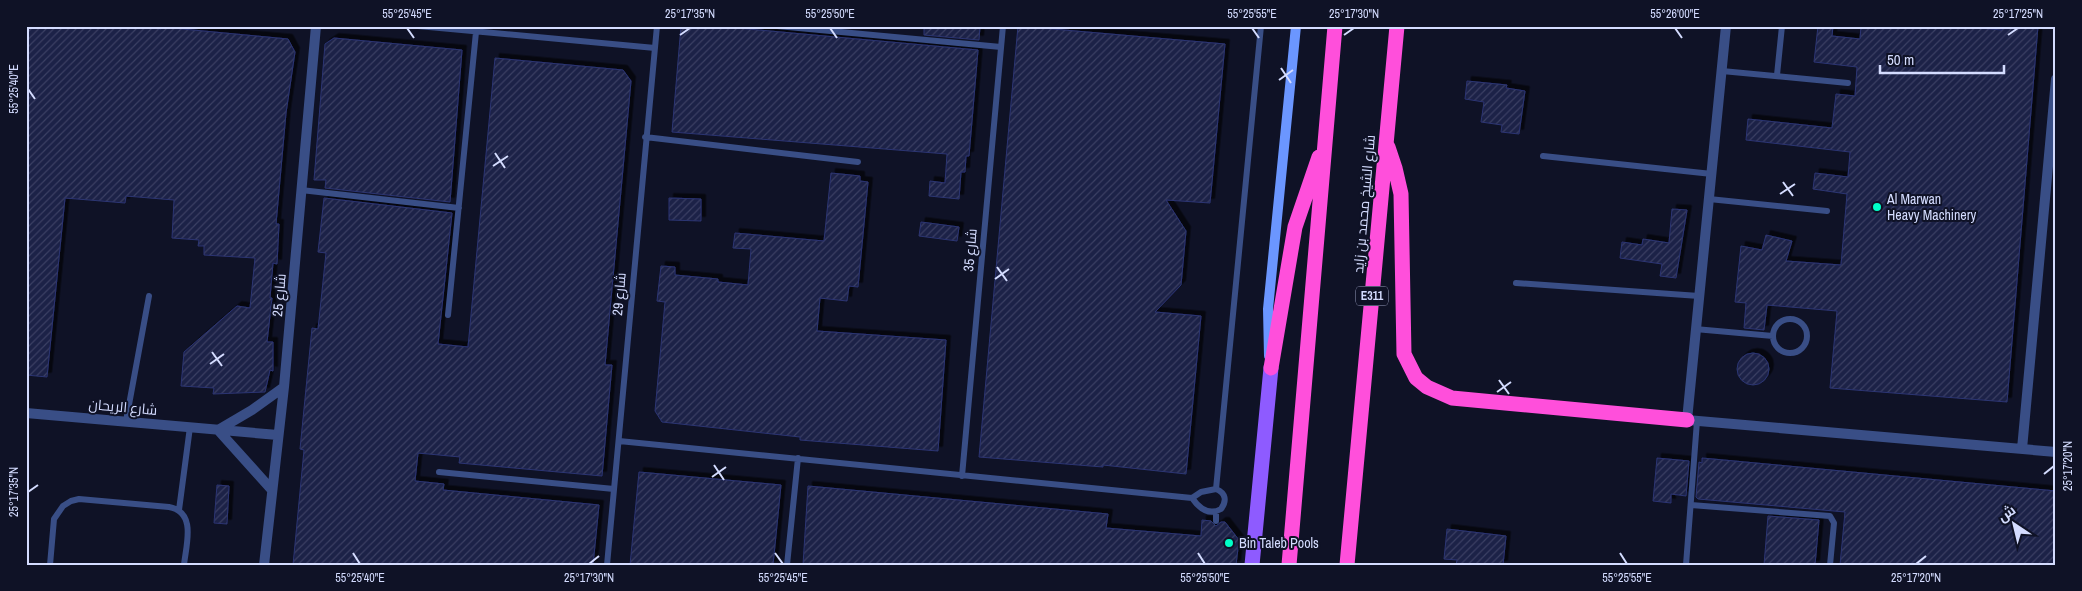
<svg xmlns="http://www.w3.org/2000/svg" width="2082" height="591" viewBox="0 0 2082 591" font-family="'Archivo Narrow',Cairo,sans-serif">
  <defs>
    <pattern id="building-hatch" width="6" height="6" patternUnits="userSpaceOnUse" patternTransform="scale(1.25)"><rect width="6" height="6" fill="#1b2047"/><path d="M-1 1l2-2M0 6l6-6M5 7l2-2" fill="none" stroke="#3b4063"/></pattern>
    <filter id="shadow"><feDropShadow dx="4.5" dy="-4.5" stdDeviation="0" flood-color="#0009"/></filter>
  </defs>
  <rect width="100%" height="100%" fill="#0f1226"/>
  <path fill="url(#building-hatch)" stroke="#2c3573" filter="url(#shadow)" d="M26,26H131L161,29V27L288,39L295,52L286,113L276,224H279L277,264L273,263L270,298H272L267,342H273V371L270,370L265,392L213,394L214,388L181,386L184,352L237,306L250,308L255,258L204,255V246H198L199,240L172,238L174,200L126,196L125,203L65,198L47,377L26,375Z
    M681,26H715L978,50L969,156H966L965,172H961L959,199L929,196L930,181L945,183L947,154L672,132Z
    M924,26H980L979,40L924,35Z
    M1018,26L1225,44L1210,203L1166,200L1186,231L1181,285L1155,312L1201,316L1186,474L1103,465V467L979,457Z
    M1818,26H1833L1832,36L1860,39L1861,26H1956L2002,30L2003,26H2038L2007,402L1830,388L1837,311L1767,305L1764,330L1744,328L1746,303L1735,302L1741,246L1762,250L1766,235L1792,241L1786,261L1841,265L1847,194L1813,189L1815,173L1848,177L1850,152L1746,140L1748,119L1832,128L1836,94L1855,96L1857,67L1814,62Z
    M334,38L462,50L450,202L325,188L326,180H314L325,44Z
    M495,58L623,70L631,81L605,365H612L602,476L459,463L460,457L418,453L415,481L444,484L443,490L599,505L593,565H293L304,450L300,449L312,328L318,329L326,253L318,252L324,198L452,213L438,344L468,347Z
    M1467,81L1507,85L1506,88L1525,91L1519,134L1501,132L1502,125L1481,122L1484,102L1465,99Z
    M831,173L860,176V181L868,182L858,287L849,286L847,301L820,298L817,331L946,340L938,451L800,440V437L662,422L655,411L665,302L657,301L661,266L675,267V275L718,279V282L748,285L751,249L733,248L735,233L824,241Z
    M669,198L701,199V221L669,220Z
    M1672,209L1687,210L1676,278L1660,276L1662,264L1620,258L1622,242L1642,245L1643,239L1669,243Z
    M921,222L959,227L957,241L919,236Z
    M1737 369a16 16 0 1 1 32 0a16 16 0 1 1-32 0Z
    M1657,458L1689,461L1686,496L1671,494V503L1653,501Z
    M1702,458L2056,491V565H1840L1845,512L1698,499L1696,497L1699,462L1702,463Z
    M639,472L781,485L773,565H630Z
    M217,485L229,486L227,524L214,523Z
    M808,486L1108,514L1106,528L1201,536L1202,520L1211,521L1216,526L1221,522H1225L1239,540L1236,565H803Z
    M1768,516L1819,520L1815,565H1764Z
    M1447,529L1506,536L1503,565H1456L1457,560L1444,559Z"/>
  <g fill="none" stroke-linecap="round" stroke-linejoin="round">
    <path stroke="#394e86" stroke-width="6" d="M418,26L655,48
      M777,26L1001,47
      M1722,71L1848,83
      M1777,75L1782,26
      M645,137L858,162
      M1543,156L1712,174
      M301,190L459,208
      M1709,199L1827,211
      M1516,283L1699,296
      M448,315L476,32
      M1773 336a17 17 0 1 1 34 0a17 17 0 1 1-34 0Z
      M1695,329L1773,336
      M126,421L149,296
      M619,441L1192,498L1201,492L1216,489C1226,493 1227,501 1221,509C1209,516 1199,508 1192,498
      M439,472L614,489
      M962,476L1003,26
      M1216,489L1261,26
      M1691,505L1830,516L1834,523L1830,565
      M179,510L190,427
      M1216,521V512
      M50,565L54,519L63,506L71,501L79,499L169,507C197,512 186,545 184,565
      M607,565L657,26
      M787,565L798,458
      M1686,565L1697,421"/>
    <path stroke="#394e86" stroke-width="10" d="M1726,26L1687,420L2056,452
      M26,413L278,435
      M2022,449L2056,79
      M271,489L218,430L252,410L284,387
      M264,565L284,387L316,26"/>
    <path stroke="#6b96ff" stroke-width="10" d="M1269,356L1268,309L1296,26"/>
    <path stroke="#8e5bff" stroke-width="15" d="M1252,565L1271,368"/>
    <path stroke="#ff4fdb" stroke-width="15" d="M1388,147L1395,168L1401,194L1404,354L1416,378L1427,387L1452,398L1687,420
      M1271,368L1295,227L1319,157
      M1289,565L1335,26
      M1347,565L1397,26"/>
  </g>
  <path fill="none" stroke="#d4dcff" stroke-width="2" d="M407,28L414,38M830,28L837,38M1252,28L1259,38M1675,28L1682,38M680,35L690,28M1344,35L1354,28M2008,35L2018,28M1281,68L1291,83M1279,80L1293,70M28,89L35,99M495,153L505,168M493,166L508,156M1783,182L1793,196M1780,194L1795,184M997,267L1007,281M995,279L1009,269M212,352L222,366M210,364L224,354M1499,380L1509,394M1497,392L1511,382M714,465L724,480M2044,474L2054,466M712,477L726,467M28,492L38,485M353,553L360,564M775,553L783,564M1198,553L1205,564M1620,553L1627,564M589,564L599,556M1916,564L1926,556"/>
  <g fill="#00ffc8" stroke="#0f1226" stroke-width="2">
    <circle cx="1877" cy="207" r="5"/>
    <circle cx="1229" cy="543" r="5"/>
  </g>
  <g text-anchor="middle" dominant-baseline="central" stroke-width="4" stroke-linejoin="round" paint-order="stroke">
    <rect fill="#0f1226" stroke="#999fbe" stroke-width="1" x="1356" y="286.5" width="32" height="19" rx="4"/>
    <g font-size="12" font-weight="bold" fill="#d4dcff">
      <text x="1372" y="296">E311</text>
    </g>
    <g font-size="14" fill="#d4dcff" stroke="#0f1226" text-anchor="start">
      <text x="1887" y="199">Al Marwan<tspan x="1887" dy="16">Heavy Machinery</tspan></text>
      <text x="1239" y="543">Bin Taleb Pools</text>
    </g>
    <g font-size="14" fill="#d4dcff" stroke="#0f1226">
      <text transform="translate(1364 204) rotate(-85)">شارع الشيخ محمد بن زايد</text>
      <text transform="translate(970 250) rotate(-85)">شارع 35</text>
      <text transform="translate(619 294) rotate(-85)">شارع 29</text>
      <text transform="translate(279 295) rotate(-85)">شارع 25</text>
      <text transform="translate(123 407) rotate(5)">شارع الريحان</text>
    </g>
  </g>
  <rect width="2082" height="591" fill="none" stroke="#0f1226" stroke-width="55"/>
  <g transform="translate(2014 524) rotate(325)" stroke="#0f1226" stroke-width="4" paint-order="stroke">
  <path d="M0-4L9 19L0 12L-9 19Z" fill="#d4dcff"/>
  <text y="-8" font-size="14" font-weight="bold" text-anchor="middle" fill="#d4dcff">ش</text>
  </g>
  <path d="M1880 65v8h124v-8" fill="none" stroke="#d4dcff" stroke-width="2.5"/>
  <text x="1887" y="65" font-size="15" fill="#d4dcff" stroke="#0f1226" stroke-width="4" paint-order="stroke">50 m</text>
  <rect x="28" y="28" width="2026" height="536" fill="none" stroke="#d4dcff" stroke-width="2"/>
  <g font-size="12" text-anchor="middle" fill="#d4dcff">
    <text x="407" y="18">55°25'45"E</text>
    <text x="690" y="18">25°17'35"N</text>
    <text x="830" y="18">55°25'50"E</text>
    <text x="1252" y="18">55°25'55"E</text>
    <text x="1354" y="18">25°17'30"N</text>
    <text x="1675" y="18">55°26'00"E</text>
    <text x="2018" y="18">25°17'25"N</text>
    <text transform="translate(14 89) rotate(-90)" y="4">55°25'40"E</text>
    <text transform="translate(2068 466) rotate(-90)" y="4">25°17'20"N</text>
    <text transform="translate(14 492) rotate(-90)" y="4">25°17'35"N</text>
    <text x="360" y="582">55°25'40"E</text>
    <text x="589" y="582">25°17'30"N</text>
    <text x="783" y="582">55°25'45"E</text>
    <text x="1205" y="582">55°25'50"E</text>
    <text x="1627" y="582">55°25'55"E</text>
    <text x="1916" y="582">25°17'20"N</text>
  </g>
</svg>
